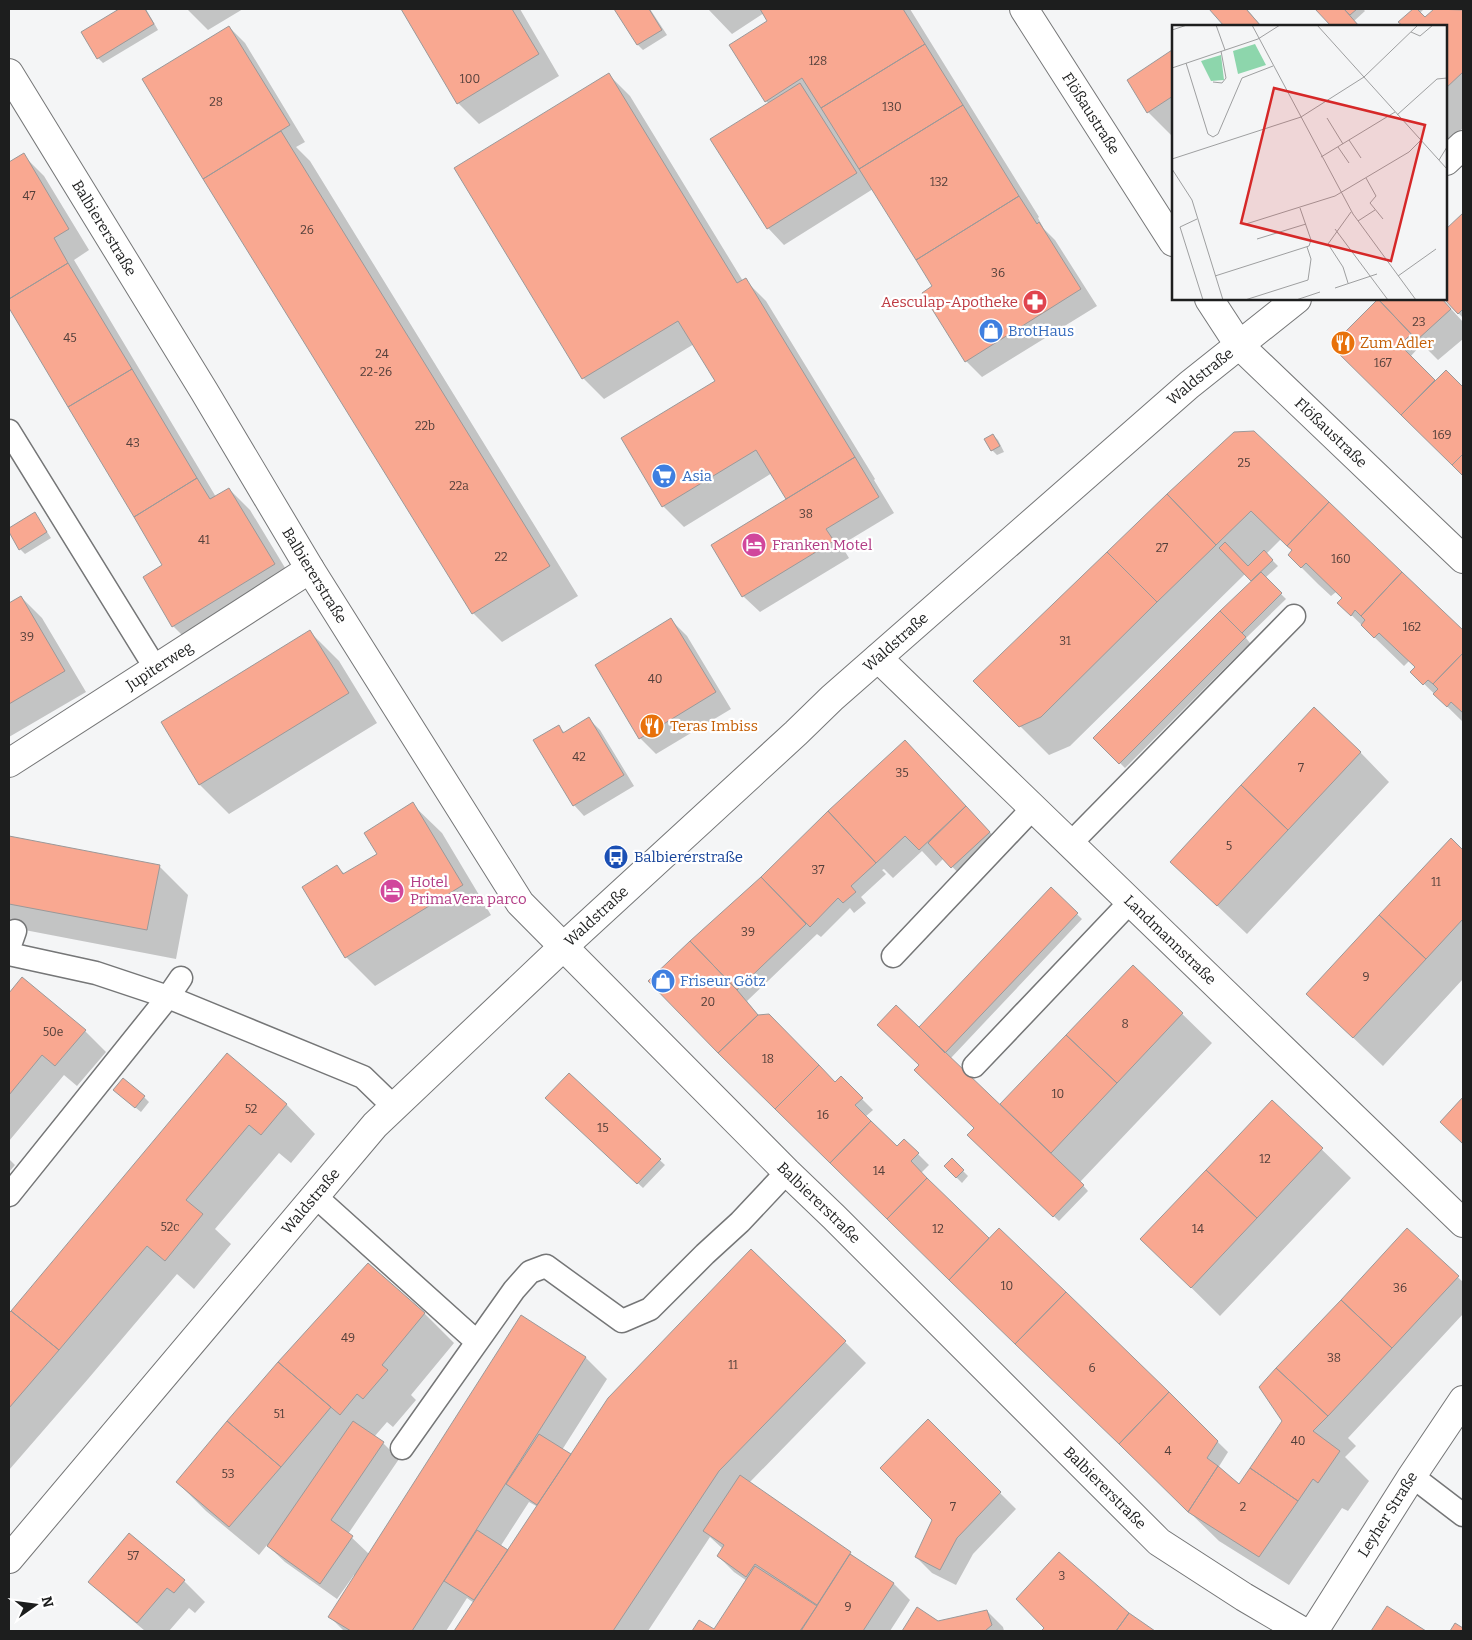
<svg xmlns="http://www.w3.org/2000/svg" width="1472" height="1640" viewBox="0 0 1472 1640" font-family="Bitter,serif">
  <rect width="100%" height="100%" fill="#f4f5f6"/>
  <path fill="#0003" fill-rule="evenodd" d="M122,9H146L158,30L103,63L98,58L82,32Z
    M187,9H243L208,30Z
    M403,9H520L559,76L479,124L458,103Z
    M616,9H650L667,35L643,50L638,45Z
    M708,9H910L1039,217L1038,218L1044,229L1055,240L1097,306L982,377L966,361L934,287L873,189L784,245L768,228L769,104L766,101L769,22L764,13L732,34Z
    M1211,9H1247L1261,26H1225Z
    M1317,9H1363L1365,11L1354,21L1358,26H1332Z
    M1414,9H1424L1420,13L1425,18L1436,9H1463V128L1446,144V26H1404L1400,22Z
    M229,27L245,43L305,142L296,147L310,161L578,596L502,642L473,613L204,178Z
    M1172,52L1173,53V137L1148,112L1128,80Z
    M609,75L630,96L743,281L745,280L766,301L875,479L874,480L894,513L841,545L849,558L760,612L743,596L713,545L788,500L772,473L684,527L663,506L716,381L694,344L604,399L583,378Z
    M23,155L44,176L89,250L74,260L216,497L229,489L250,510L296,586L194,647L173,626L164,566L9,306V164Z
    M1463,214V318L1445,299L1446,231Z
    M1379,299H1442L1463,322V339L1438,360L1422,344L1410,357L1435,382L1446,372L1463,389V474L1333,346Z
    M1254,432L1463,632V722L1412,672L1416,668L1409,661L1404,666L1339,603L1343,599L1336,592L1331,596L1318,584L1289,555L1293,551L1281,539L1266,554L1278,566L1265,578L1286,599L1246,638L1250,643L1125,768L1095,738L1253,581L1246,573L1070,746L1049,755L975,681Z
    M993,435L998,440L1004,452L997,455L992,450L986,439Z
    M34,514L39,519L51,538L25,554L20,549L9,530Z
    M21,597L42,618L86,692L9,737V605Z
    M671,620L687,636L731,709L656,754L640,738L597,665Z
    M310,632L339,661L377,723L229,814L200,785L163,722Z
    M589,719L600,730L634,786L584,816L574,805L558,726L565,733Z
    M1360,752L1389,782L1247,934L1171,862Z
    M921,758L1000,843L963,878L944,858L936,866L922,851L893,878L884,869L882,870L886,874L861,897L866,903L854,913L850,908L821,937L817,934L747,1001L759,1016L835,1083L841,1078L873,1110L865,1117L897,1148L904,1141L918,1154L929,1165L921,1173L989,1240L1169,1394L1228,1452L1218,1468L1240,1486L1407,1230L1463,1282V1314L1348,1438L1356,1446L1345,1457L1369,1481L1348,1511L1342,1508L1289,1585L1219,1541L730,1064L691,942L762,878L829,812Z
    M412,804L442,833L491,915L375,986L346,957L337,867L345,874L379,854Z
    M9,838L159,866L188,895L176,959L9,927Z
    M1451,840L1463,851V979L1383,1066L1307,994Z
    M1051,889L1082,919L950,1059L1015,1121L1133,966L1212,1043L1080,1182L1088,1191L1059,1221L973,1140L976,1128L921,1065L919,1029Z
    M23,978L85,1031L106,1052L77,1086L64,1075L9,1141V995Z
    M227,1055L286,1104L315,1134L291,1163L279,1153L215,1229L231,1244L194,1289L177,1274L88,1379L9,1470V1315Z
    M569,1075L665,1165L643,1188L547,1098Z
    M120,1095L144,1097L149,1102L141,1112Z
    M1272,1101L1351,1178L1220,1316L1142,1239Z
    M9,1159L15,1165L9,1172Z
    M952,1160L968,1176L962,1183L945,1166Z
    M368,1264L425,1314L454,1343L411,1395L416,1400L393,1427L387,1422L374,1437L383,1443L399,1459L348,1534L369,1554L521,1317L586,1358L607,1379L562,1450L570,1455L845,1342L866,1363L749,1483L850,1553L857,1560L894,1584L910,1600L890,1631H694L700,1622L714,1631L747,1581L734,1572L718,1556L723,1549L710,1537L648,1631H456L474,1603L467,1598L446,1631H344L330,1617L355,1576L354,1575L337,1599L285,1562L267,1545L259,1555L206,1511L177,1482ZM529,1502L538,1507L507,1551L500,1547Z
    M928,1421L1016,1509L973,1554L956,1585L932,1573L916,1557L934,1520Z
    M184,1581L205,1602L195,1613L189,1608L169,1631H145L111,1602L90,1582Z
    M1387,1608L1423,1631H1372Z
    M917,1609L938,1622L987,1611L1003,1627L1004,1631H903Z
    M1128,1614L1153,1631H1043L1046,1628Z"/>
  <path fill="#f9a891" stroke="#9b9999" d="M119,9H145L154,24L97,59L81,32Z
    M401,9H512L539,54L457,104Z
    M614,9H649L662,30L637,45Z
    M760,9H903L925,44L821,108L802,78L765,102L729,45L767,21Z
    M1209,9H1246L1261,26H1224Z
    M1315,9H1344L1359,26H1331Z
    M1344,9H1357L1350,15Z
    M1413,9H1417L1425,17L1434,9L1463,10V72L1446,88V26H1403L1398,22Z
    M229,26L290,125L203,179L142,79Z
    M925,44L963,105L859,169L821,108Z
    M1172,50L1173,96L1147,113L1127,80Z
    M609,73L737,283L746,278L855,457L786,499L756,450L662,507L621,438L715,381L678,321L582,379L454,168Z
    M800,83L857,173L767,229L710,139Z
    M963,105L1019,196L916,260L859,169Z
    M281,131L550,566L472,614L203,179Z
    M24,153L69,229L54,238L68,263L9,299V162Z
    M1019,196L1037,224L1039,222L1081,289L965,362L922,293L932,286L916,260Z
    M1463,213V309L1458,314L1444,299H1446V229Z
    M68,263L132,369L68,407L9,308V299Z
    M1378,299L1411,334L1400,345L1435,380L1401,415L1331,346Z
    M1378,299H1442L1451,309L1417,340Z
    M132,369L197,478L134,517L68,407Z
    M1446,370L1463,387V454L1452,465L1401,415Z
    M1254,431L1329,502L1287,546L1251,511L1216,545L1167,494L1234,432Z
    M993,434L1000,446L991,451L984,439Z
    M1463,454V476L1452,465Z
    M855,457L879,497L826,529L834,541L742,597L711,545Z
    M197,478L210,499L229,488L275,564L172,627L143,577L162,565L134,517Z
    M1167,494L1216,545L1157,602L1107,552Z
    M1329,502L1402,572L1361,616L1355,610L1351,616L1337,603L1342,598L1306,563L1301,568L1288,555L1292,550L1287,546Z
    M35,512L47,532L19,550L9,532V528Z
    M1225,542L1248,566L1264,550L1273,560L1251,581L1219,548Z
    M1107,552L1157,602L1041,717L1019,727L973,681Z
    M1261,572L1282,593L1242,633L1220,611Z
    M1402,572L1463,630V653L1433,684L1428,680L1423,685L1410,672L1415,667L1379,633L1374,638L1361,625L1365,620L1361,616Z
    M21,596L65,671L9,704V603Z
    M1220,611L1246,637L1119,764L1093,738Z
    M671,618L716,692L639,739L595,665Z
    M310,630L349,693L199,785L161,722Z
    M1463,653V713L1451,702L1447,707L1433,694L1438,689L1433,684Z
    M1314,707L1361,752L1288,830L1241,785Z
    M589,717L624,775L573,806L533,740L559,725L563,733Z
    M905,740L966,806L919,850L905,836L876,863L828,811Z
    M1241,785L1288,830L1217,906L1170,862Z
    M413,802L463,885L345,958L302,887L337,865L343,874L377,854L364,833Z
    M966,806L990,832L951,868L928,843Z
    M828,811L876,863L851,886L856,892L843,903L838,898L810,927L761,877Z
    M9,836L160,865L147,930L9,904Z
    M1451,838L1463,850V919L1426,959L1379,915Z
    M761,877L806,924L737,990L690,941Z
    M1051,887L1078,913L945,1053L919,1027Z
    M1379,915L1426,959L1353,1038L1306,994Z
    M690,941L737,990L758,1015L718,1053L648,981Z
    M1133,965L1183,1013L1117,1083L1066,1035Z
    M22,977L86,1030L55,1066L42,1055L9,1095V993Z
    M896,1005L1084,1185L1053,1217L967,1135L974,1128L914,1070L919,1065L877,1025Z
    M769,1014L819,1065L775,1109L718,1053L758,1015Z
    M1066,1035L1117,1083L1051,1153L1000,1104Z
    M227,1053L287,1104L261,1135L249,1125L186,1200L203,1214L165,1261L147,1246L59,1350L11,1311Z
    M819,1065L835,1082L841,1076L863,1098L855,1105L871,1121L830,1163L775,1109Z
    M569,1073L661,1159L637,1184L545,1098Z
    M123,1078L145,1096L135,1108L113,1090Z
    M1463,1097V1144L1440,1122Z
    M1272,1100L1323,1148L1257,1218L1206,1170Z
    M871,1121L897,1146L904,1139L919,1153L911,1161L927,1178L887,1219L830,1163Z
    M952,1158L964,1170L956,1178L944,1166Z
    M1206,1170L1257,1218L1191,1288L1140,1239Z
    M927,1178L989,1238L949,1280L887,1219Z
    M999,1228L1066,1292L1015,1344L949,1280Z
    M1407,1228L1459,1276L1392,1348L1341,1300Z
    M751,1249L846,1341L719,1471L613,1631H454L608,1398Z
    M368,1263L425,1313L382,1365L388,1370L363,1399L357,1394L340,1415L278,1362Z
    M1066,1292L1169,1392L1119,1444L1015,1344Z
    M1341,1300L1392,1348L1328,1416L1276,1368Z
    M11,1311L59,1350L9,1408V1313Z
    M521,1315L586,1357L412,1631H351L328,1617Z
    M278,1362L331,1407L281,1467L227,1421Z
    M1276,1368L1328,1416L1313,1431L1340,1451L1318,1483L1313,1479L1298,1501L1250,1468L1282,1421L1259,1387Z
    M1169,1392L1218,1441L1207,1458L1218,1466L1188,1512L1119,1444Z
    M928,1419L1001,1492L957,1538L940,1570L915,1557L932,1520L880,1468Z
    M227,1421L281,1467L229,1527L176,1482Z
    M353,1421L384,1442L331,1520L353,1536L320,1584L267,1546Z
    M539,1434L571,1454L537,1505L506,1484Z
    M1218,1466L1239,1484L1250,1468L1298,1501L1259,1557L1188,1512Z
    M740,1475L851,1552L817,1605L755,1564L746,1577L717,1556L724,1545L703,1531Z
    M477,1530L508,1550L474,1600L444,1581Z
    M129,1533L185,1580L174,1593L167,1588L137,1623L88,1582Z
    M1059,1552L1129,1613L1116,1631H1041L1044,1628L1016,1599Z
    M850,1554L894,1583L863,1631H801Z
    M755,1566L817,1606L800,1631H692L699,1620L714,1629Z
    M1387,1606L1426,1631H1371Z
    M917,1607L938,1621L987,1610L992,1625L985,1631H902Z
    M1129,1613L1155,1631H1116Z
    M1455,1623L1463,1628V1631H1450Z"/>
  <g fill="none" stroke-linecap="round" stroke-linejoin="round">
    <defs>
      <path id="service" d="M9,431L156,669
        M1070,844L1294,616
        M9,948L15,931
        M9,954L96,973L168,997L363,1077L394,1107
        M893,956L1033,808
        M974,1066L1130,902
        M9,1195L168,997L181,978
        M315,1196L476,1341
        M402,1448L514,1290L530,1272L546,1266L622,1321L650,1309L705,1254L740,1222L787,1172
        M1412,1476L1463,1515"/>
      <g id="minor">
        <path id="s1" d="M9,73L204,391L310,569L520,903L787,1172L834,1217L1159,1542L1244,1597L1302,1631"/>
        <path id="s2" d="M878,658L1463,1223"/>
        <path id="s3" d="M9,763L310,569"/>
        <path id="s4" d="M1314,1631L1412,1476L1463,1400"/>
      </g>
      <g id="tertiary">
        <path id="s5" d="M1024,9L1173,242"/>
        <path d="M1446,161L1463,145"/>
        <path id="s6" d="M1209,299L1239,345L1463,559"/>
        <path id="s7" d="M9,1559L375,1125L563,947L796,733L832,698L1189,385L1297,299"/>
      </g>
    </defs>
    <use href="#service" stroke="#757677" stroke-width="25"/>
    <use href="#minor" stroke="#757677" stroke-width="30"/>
    <use href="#tertiary" stroke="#757677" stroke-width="30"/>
    <use href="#service" stroke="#fff" stroke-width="22"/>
    <use href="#minor" stroke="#fff" stroke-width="28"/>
    <use href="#tertiary" stroke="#fff" stroke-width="28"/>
  </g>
  <defs>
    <symbol id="pharmacy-disc" viewBox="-11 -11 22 22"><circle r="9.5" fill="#e0444e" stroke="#fff"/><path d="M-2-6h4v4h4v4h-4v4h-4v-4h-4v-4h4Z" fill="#fff"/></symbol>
    <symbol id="shop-disc" viewBox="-11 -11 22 22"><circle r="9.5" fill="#3f7fe0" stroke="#fff"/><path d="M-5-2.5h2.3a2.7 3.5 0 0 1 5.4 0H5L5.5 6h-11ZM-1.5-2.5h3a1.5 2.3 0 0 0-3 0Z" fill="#fff"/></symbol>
    <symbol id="restaurant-disc" viewBox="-11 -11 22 22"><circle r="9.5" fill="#e8710a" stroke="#fff"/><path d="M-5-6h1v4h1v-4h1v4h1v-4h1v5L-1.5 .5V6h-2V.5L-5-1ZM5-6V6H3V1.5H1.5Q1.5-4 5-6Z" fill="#fff"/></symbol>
    <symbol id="supermarket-disc" viewBox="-11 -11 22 22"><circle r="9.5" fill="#3f7fe0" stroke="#fff"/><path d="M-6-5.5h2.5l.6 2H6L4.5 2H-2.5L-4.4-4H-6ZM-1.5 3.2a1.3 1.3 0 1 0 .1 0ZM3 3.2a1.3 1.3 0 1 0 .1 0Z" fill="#fff"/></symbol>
    <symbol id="hotel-disc" viewBox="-11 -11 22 22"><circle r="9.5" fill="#d1479c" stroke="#fff"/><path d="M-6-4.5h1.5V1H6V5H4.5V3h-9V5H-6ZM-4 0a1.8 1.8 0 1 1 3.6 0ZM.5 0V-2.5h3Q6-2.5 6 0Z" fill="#fff"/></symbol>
    <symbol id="bus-disc" viewBox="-11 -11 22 22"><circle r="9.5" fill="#1a4fb4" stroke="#fff"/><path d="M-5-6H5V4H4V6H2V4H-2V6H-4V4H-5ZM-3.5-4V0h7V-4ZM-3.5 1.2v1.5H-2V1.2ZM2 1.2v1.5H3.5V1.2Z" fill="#fff"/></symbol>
  </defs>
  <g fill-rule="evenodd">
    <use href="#pharmacy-disc" x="1021" y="288" width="28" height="28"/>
    <use href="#shop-disc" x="977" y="317" width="28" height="28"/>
    <use href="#restaurant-disc" x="1329" y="329" width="28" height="28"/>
    <use href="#supermarket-disc" x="650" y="462" width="28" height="28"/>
    <use href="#hotel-disc" x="740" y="531" width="28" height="28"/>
    <use href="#restaurant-disc" x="638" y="712" width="28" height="28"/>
    <use href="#bus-disc" x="602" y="843" width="28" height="28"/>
    <use href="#hotel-disc" x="378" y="877" width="28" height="28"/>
    <use href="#shop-disc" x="649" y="967" width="28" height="28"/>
  </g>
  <g text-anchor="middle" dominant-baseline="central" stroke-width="4.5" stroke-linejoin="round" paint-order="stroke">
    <g font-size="12" fill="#54403b">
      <text x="818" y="61">128</text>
      <text x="470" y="79">100</text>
      <text x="216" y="102">28</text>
      <text x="892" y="107">130</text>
      <text x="939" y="182">132</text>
      <text x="29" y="196">47</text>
      <text x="307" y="230">26</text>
      <text x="998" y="273">36</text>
      <text x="1419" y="322">23</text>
      <text x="70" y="338">45</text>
      <text x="382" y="354">24</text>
      <text x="1383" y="363">167</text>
      <text x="376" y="372">22-26</text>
      <text x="425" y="426">22b</text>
      <text x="1442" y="435">169</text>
      <text x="133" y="443">43</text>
      <text x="1244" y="463">25</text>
      <text x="459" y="486">22a</text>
      <text x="806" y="514">38</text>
      <text x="204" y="540">41</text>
      <text x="1162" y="548">27</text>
      <text x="501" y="557">22</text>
      <text x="1341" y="559">160</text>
      <text x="1412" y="627">162</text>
      <text x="27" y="637">39</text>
      <text x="1065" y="641">31</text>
      <text x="655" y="679">40</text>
      <text x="579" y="757">42</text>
      <text x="1301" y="768">7</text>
      <text x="902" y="773">35</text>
      <text x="1229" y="846">5</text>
      <text x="818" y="870">37</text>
      <text x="1436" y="882">11</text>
      <text x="748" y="932">39</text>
      <text x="1366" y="977">9</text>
      <text x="708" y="1002">20</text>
      <text x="1125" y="1024">8</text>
      <text x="53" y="1032">50e</text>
      <text x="768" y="1059">18</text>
      <text x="1058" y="1094">10</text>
      <text x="251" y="1109">52</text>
      <text x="823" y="1115">16</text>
      <text x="603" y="1128">15</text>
      <text x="1265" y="1159">12</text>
      <text x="879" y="1171">14</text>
      <text x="170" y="1227">52c</text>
      <text x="938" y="1229">12</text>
      <text x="1198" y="1229">14</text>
      <text x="1007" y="1286">10</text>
      <text x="1400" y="1288">36</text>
      <text x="348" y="1338">49</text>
      <text x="1334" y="1358">38</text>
      <text x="733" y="1365">11</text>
      <text x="1092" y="1368">6</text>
      <text x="279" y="1414">51</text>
      <text x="1298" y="1441">40</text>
      <text x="1168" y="1451">4</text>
      <text x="228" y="1474">53</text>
      <text x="953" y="1507">7</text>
      <text x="1243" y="1507">2</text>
      <text x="133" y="1556">57</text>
      <text x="1062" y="1576">3</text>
      <text x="848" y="1607">9</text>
    </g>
    <g font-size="15" fill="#1d1e1e" stroke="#fff">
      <text stroke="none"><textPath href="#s5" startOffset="124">Flößaustraße</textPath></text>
      <text stroke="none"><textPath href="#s1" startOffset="182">Balbiererstraße</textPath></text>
      <text stroke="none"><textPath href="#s7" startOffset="1682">Waldstraße</textPath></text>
      <text stroke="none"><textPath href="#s6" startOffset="182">Flößaustraße</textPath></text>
      <text stroke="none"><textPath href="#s1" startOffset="588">Balbiererstraße</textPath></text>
      <text stroke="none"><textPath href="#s7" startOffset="1278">Waldstraße</textPath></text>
      <text stroke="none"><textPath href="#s3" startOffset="179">Jupiterweg</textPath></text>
      <text stroke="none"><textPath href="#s7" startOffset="872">Waldstraße</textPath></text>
      <text stroke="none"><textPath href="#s2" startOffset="406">Landmannstraße</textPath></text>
      <text stroke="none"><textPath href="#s7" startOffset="468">Waldstraße</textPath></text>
      <text stroke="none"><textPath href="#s1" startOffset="1398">Balbiererstraße</textPath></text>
      <text stroke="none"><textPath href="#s1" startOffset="1802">Balbiererstraße</textPath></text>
      <text stroke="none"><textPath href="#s4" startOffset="138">Leyher Straße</textPath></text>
    </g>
    <g font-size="15" fill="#be3a42" stroke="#fff" text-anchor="end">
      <text x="1018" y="302">Aesculap-Apotheke</text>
    </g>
    <g font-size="15" fill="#366cbe" stroke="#fff" text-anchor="start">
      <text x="1008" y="331">BrotHaus</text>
      <text x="682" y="476">Asia</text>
      <text x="680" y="981">Friseur Götz</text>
    </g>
    <g font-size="15" fill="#c56008" stroke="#fff" text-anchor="start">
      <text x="1360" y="343">Zum Adler</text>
      <text x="670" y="726">Teras Imbiss</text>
    </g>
    <g font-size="15" fill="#b23c85" stroke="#fff" text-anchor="start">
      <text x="772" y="545">Franken Motel</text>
      <text x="410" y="882">Hotel<tspan x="410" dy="17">PrimaVera parco</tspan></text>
    </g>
    <g font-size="15" fill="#164399" stroke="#fff" text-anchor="start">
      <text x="634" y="857">Balbiererstraße</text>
    </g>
  </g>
  <g transform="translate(1172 25)">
    <rect width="275" height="275" fill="#f4f5f6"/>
    <path d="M83,19L94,40L66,49L61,26ZM49,30L52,55L39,56L29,36Z" fill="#8dd6ac"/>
    <path fill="none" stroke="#9e9fa0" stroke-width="1" d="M44,0L53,25M80,0L181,189L244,275M145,0L275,144M0,5L15,0M239,7L248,11L261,0M14,38L36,109L41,112L46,109L70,53L101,41M0,43L86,14L108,0M41,57L50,58L54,53L49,26M225,90L265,54L275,53M155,93L171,119M177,115L189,133M166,122L177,138M149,132L223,87M0,134L129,92L192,52L246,0M267,135L275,122M0,144L20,175L51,275M194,153L204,171L198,178L211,194M25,194L8,202L31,275M186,196L203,185M74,199L163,171L237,127L249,115M163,204L216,275M85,214L134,199M43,251L137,221L139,215L128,183M226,251L264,224M176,258L171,242L156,219L179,187M163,263L205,249M73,275L136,255L139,234L135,222M124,275L148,267"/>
    <path fill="#d62828" fill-opacity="0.15" stroke="#d62828" stroke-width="2.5" d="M102,63L253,100L219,236L69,198Z"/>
    <rect width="275" height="275" fill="none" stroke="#1d1e1e" stroke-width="2.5"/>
  </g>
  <rect width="1472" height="1640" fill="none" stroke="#1d1e1e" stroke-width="20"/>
  <g transform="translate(35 1605) rotate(76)" stroke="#ffffff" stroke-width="4" paint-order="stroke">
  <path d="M0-4L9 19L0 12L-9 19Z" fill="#1d1e1e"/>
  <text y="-8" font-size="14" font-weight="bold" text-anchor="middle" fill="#1d1e1e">N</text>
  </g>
</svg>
